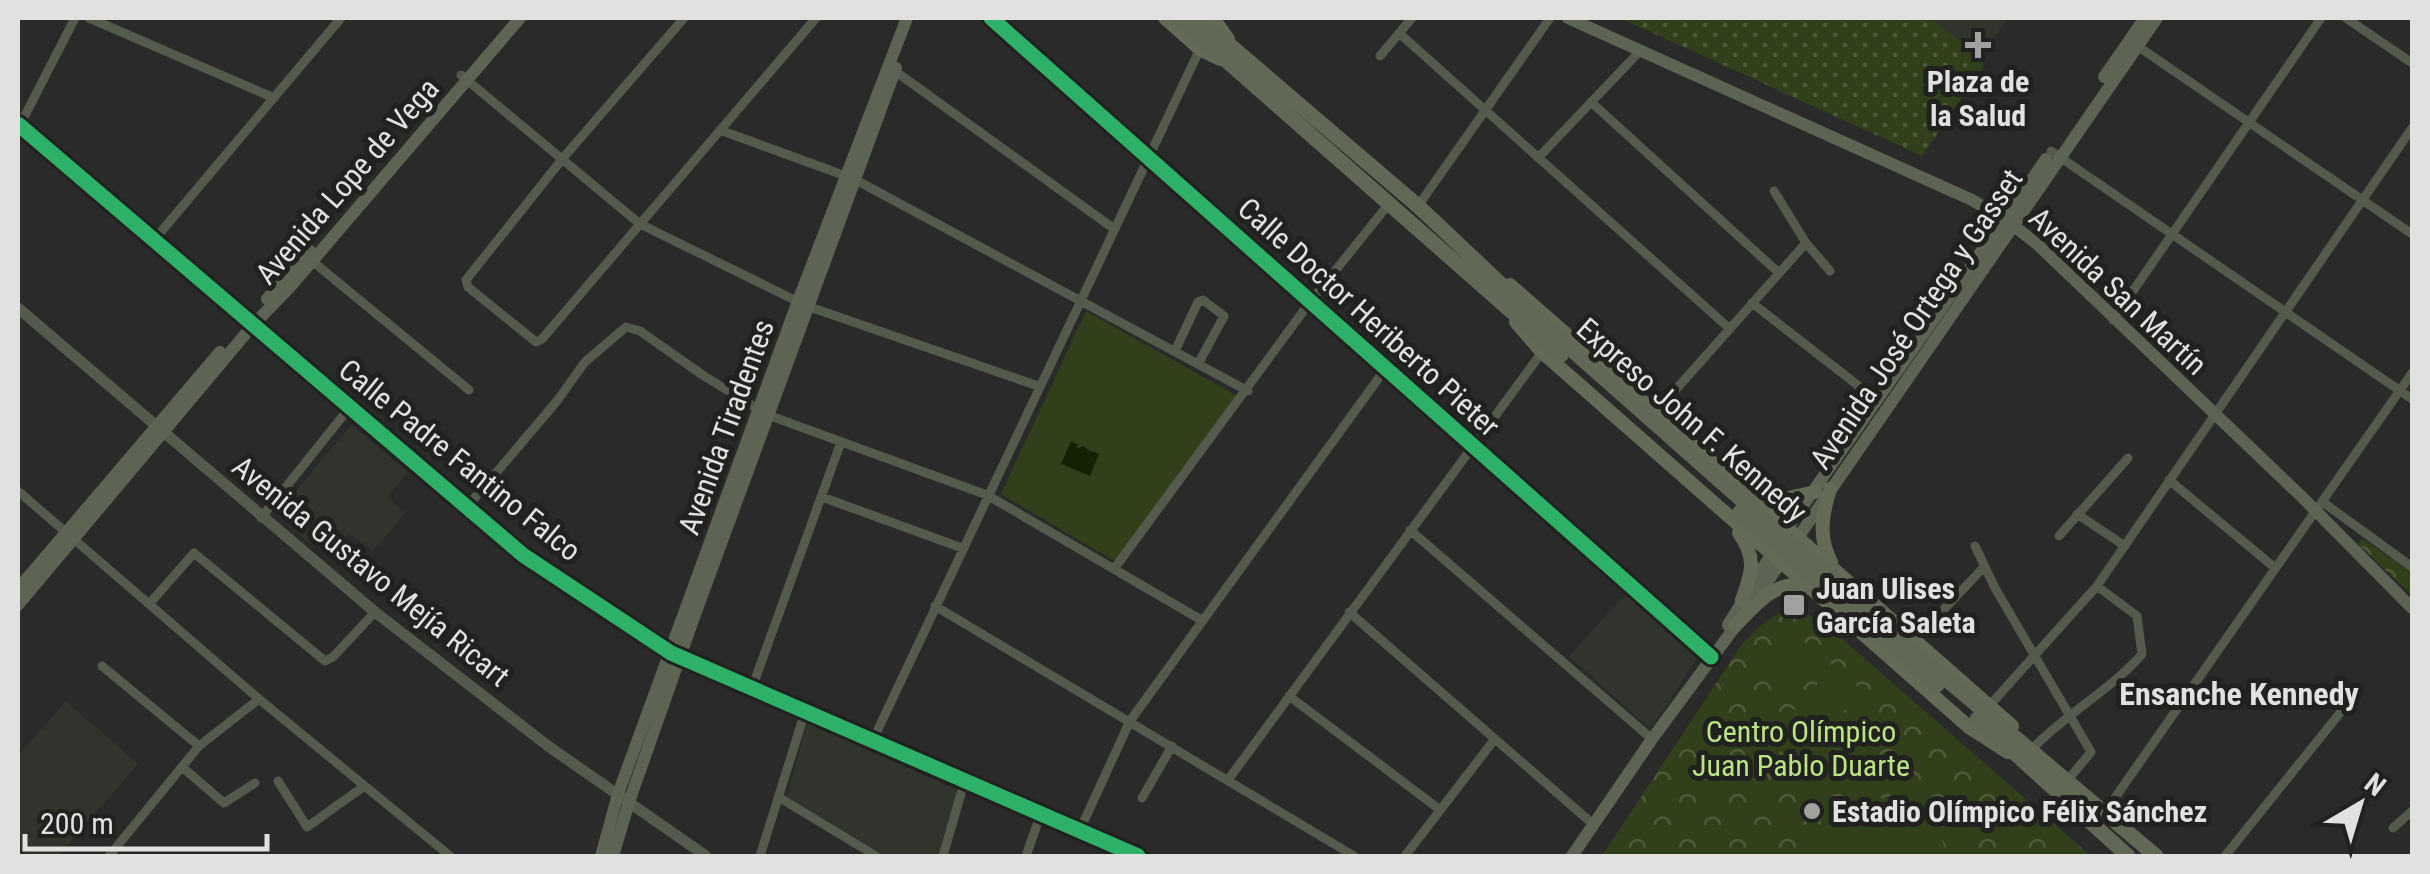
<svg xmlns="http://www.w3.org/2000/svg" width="2430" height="874" viewBox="0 0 2430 874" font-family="'Roboto Condensed',sans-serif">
  <defs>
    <pattern id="grass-dots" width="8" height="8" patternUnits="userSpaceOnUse" patternTransform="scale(2.5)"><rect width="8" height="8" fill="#313f1a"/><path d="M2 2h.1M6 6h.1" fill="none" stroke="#4f5a3b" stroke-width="1.8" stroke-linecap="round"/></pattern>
    <pattern id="park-crowns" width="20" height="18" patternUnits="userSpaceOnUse" patternTransform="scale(2.5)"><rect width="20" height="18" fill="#313f1a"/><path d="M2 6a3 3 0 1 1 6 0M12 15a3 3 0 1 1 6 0" fill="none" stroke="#4f5a3b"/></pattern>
    <pattern id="water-ripples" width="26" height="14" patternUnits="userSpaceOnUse" patternTransform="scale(2.5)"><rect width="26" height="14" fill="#152104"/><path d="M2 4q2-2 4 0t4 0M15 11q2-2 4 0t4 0" fill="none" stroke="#374128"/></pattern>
  </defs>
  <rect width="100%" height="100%" fill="#2a2a2a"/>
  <path fill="#31342d" d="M1928,18H2008L1982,56Z
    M351,425L408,472L387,497L405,513L373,551L349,533L340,543L326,533L314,547L276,515Z
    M1626,594L1697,659L1650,729L1569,656Z
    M66,701L138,764L58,856H28L18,847V756Z
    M807,722L959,791L939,856H885L787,797Z"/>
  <path fill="url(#grass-dots)" d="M1620,18H1928L1982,56L1983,67L1922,156Z"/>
  <path fill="url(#park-crowns)" d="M2363,539L2412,573V595L2358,544Z
    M1798,608L1831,629L2091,856H1602L1740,647C1756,629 1774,611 1798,608Z"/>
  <path fill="#313f1a" d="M1086,311L1239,397L1116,562L1001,494Z
    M1793,632L1822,657C1802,680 1790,683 1766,662Z
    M1831,663L1862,691L1831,725L1815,710L1814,689Z
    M1792,709L1810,715L1825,729L1794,763L1759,730L1776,713Z
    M1861,797C1909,797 1933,809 1948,856H1792L1829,814Z"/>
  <path fill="url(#water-ripples)" d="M1071,441L1099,454L1090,476L1061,464Z"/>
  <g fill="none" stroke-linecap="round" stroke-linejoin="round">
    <path stroke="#545a4c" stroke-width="9" d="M89,18L274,98
      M684,18L563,158L466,280L468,287L536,342L542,339L816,18
      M991,18L1711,657
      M2346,18L2412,63
      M1399,33L1730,329
      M2136,45L2412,234
      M1380,56L1412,18
      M895,71L1113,228
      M461,75L640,224L807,306L1038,386
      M1591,102L1779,273
      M18,124L523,555L671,653L1138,856
      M18,129L75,18
      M720,130L854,179L1248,391
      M2051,151L2412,399
      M1538,158L1641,50
      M1774,191L1806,243L1830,271
      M1418,206L1550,18
      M154,240L341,18
      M312,261L469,390
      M1752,303L1878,401
      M2113,320L2321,18
      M1175,351L1198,302L1203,300L1224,316L1198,364
      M1655,413L1806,243
      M2169,480L2274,567
      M18,491L259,699L450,856
      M822,497L962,548
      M2324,503L2412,567
      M467,507L557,401L585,362L626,327L640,331L704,376L768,415L987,495L1203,621
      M2077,514L2125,546
      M261,518L350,407
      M1410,530L1652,739
      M2059,536L2128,458
      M1975,546L1995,588L2091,752L2067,781
      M1114,569L1310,302L1388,205
      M150,603L194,553L325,661L333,657L375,612
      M935,606L1354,856
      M1349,612L1594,825
      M1915,640L1984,567
      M102,666L199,746
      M752,688L841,442
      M1289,696L1439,809
      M1990,705L2097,586L2412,128
      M872,742L1200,49
      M2032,749C2066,713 2110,691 2142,654L2137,616L2097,586
      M182,767L224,803L255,783
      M1228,780L1542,352
      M278,781L307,827L363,787
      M780,798L876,856
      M1142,798L1172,746
      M2105,812L2412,373
      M2393,828L2412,811
      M1079,832L1130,721L1386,368
      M109,856L199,746L259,699
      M760,856L805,712
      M943,856L964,783
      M1026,856L1040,816
      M1405,856L1494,740
      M2225,856L2348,703"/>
    <path stroke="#545a4c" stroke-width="11" d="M18,308L375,612L548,746L706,856"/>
    <path stroke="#5d6453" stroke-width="12" d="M1568,18L1972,200L2005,219L2037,244L2301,496L2412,608
      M2104,77L2145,18
      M267,299L310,251
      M18,589L220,352
      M1752,604L2157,18
      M18,605L253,325L290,287L520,18
      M1728,625L1788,527L2046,159
      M601,856L618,794L798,301L907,18
      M613,856L629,802L693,620L896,68
      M1572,856L1652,739L1740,620"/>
    <path stroke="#636b57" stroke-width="14" d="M1165,18L1200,49L1220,59
      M1213,18L1228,39
      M1510,285L2012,726
      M1516,322L1542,352L1969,727L2008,752
      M1830,489C1822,514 1818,538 1831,562
      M1752,495L1784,499L1815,492
      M1739,533C1757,558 1752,573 1742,600
      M1735,626C1754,606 1778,576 1808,588"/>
    <path stroke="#626856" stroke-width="15" d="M1178,18L1561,355
      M1198,18L1418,206L1556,336L1916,654L2156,856
      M1740,512L1937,685
      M1977,719L2128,856"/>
    <defs>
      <path id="cycleway" d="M991,18L1711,657
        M18,124L523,555L671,653L1138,856"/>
    </defs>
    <use href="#cycleway" stroke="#21221f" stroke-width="21"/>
    <use href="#cycleway" stroke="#2db169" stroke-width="15"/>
  </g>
  <g fill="#a1a2a0" stroke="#21221f" stroke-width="4">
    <path d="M1973 30h10v10h10v10h-10v10h-10v-10h-10v-10h10z"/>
    <rect x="1782" y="593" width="24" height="24" rx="5"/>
    <circle cx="1812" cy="811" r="10"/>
  </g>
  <g text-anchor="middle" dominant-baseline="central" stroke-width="10" stroke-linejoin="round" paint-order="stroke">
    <g font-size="30" font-weight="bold" fill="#e1e2e0" stroke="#21221f" text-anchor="start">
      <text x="1978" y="81" text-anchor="middle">Plaza de<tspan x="1978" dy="34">la Salud</tspan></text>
      <text x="1816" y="588">Juan Ulises<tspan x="1816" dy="34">García Saleta</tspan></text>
      <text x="1832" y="811">Estadio Olímpico Félix Sánchez</text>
    </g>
    <g font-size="30" fill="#e1e2e0" stroke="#21221f">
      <text transform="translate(347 181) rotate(-49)">Avenida Lope de Vega</text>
      <text transform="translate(2118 291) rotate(43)">Avenida San Martín</text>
      <text transform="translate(1369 317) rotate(42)">Calle Doctor Heriberto Pieter</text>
      <text transform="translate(1916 319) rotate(-56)">Avenida José Ortega y Gasset</text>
      <text transform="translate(1692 420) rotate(41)">Expreso John F. Kennedy</text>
      <text transform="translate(726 427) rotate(-70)">Avenida Tiradentes</text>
      <text transform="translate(460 460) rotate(39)">Calle Padre Fantino Falco</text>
      <text transform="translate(371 571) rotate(39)">Avenida Gustavo Mejía Ricart</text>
    </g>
    <g font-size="30" fill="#bce383" stroke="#21221f">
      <text x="1801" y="731">Centro Olímpico<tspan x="1801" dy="34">Juan Pablo Duarte</tspan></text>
    </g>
    <g font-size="32" font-weight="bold" fill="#e1e2e0" stroke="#21221f">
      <text x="2239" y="694">Ensanche Kennedy</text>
    </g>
  </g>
  <rect width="2430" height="874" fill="none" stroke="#e1e2e0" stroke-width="40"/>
  <g transform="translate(2360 804) rotate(38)" stroke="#21221f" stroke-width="8" paint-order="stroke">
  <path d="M0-8L18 38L0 25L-18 38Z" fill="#e1e2e0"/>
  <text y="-15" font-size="28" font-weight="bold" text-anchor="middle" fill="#e1e2e0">N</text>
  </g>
  <path d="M25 834v15h242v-15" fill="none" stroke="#e1e2e0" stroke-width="5"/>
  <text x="40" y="834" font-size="30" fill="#e1e2e0" stroke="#21221f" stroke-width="8" paint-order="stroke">200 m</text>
</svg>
